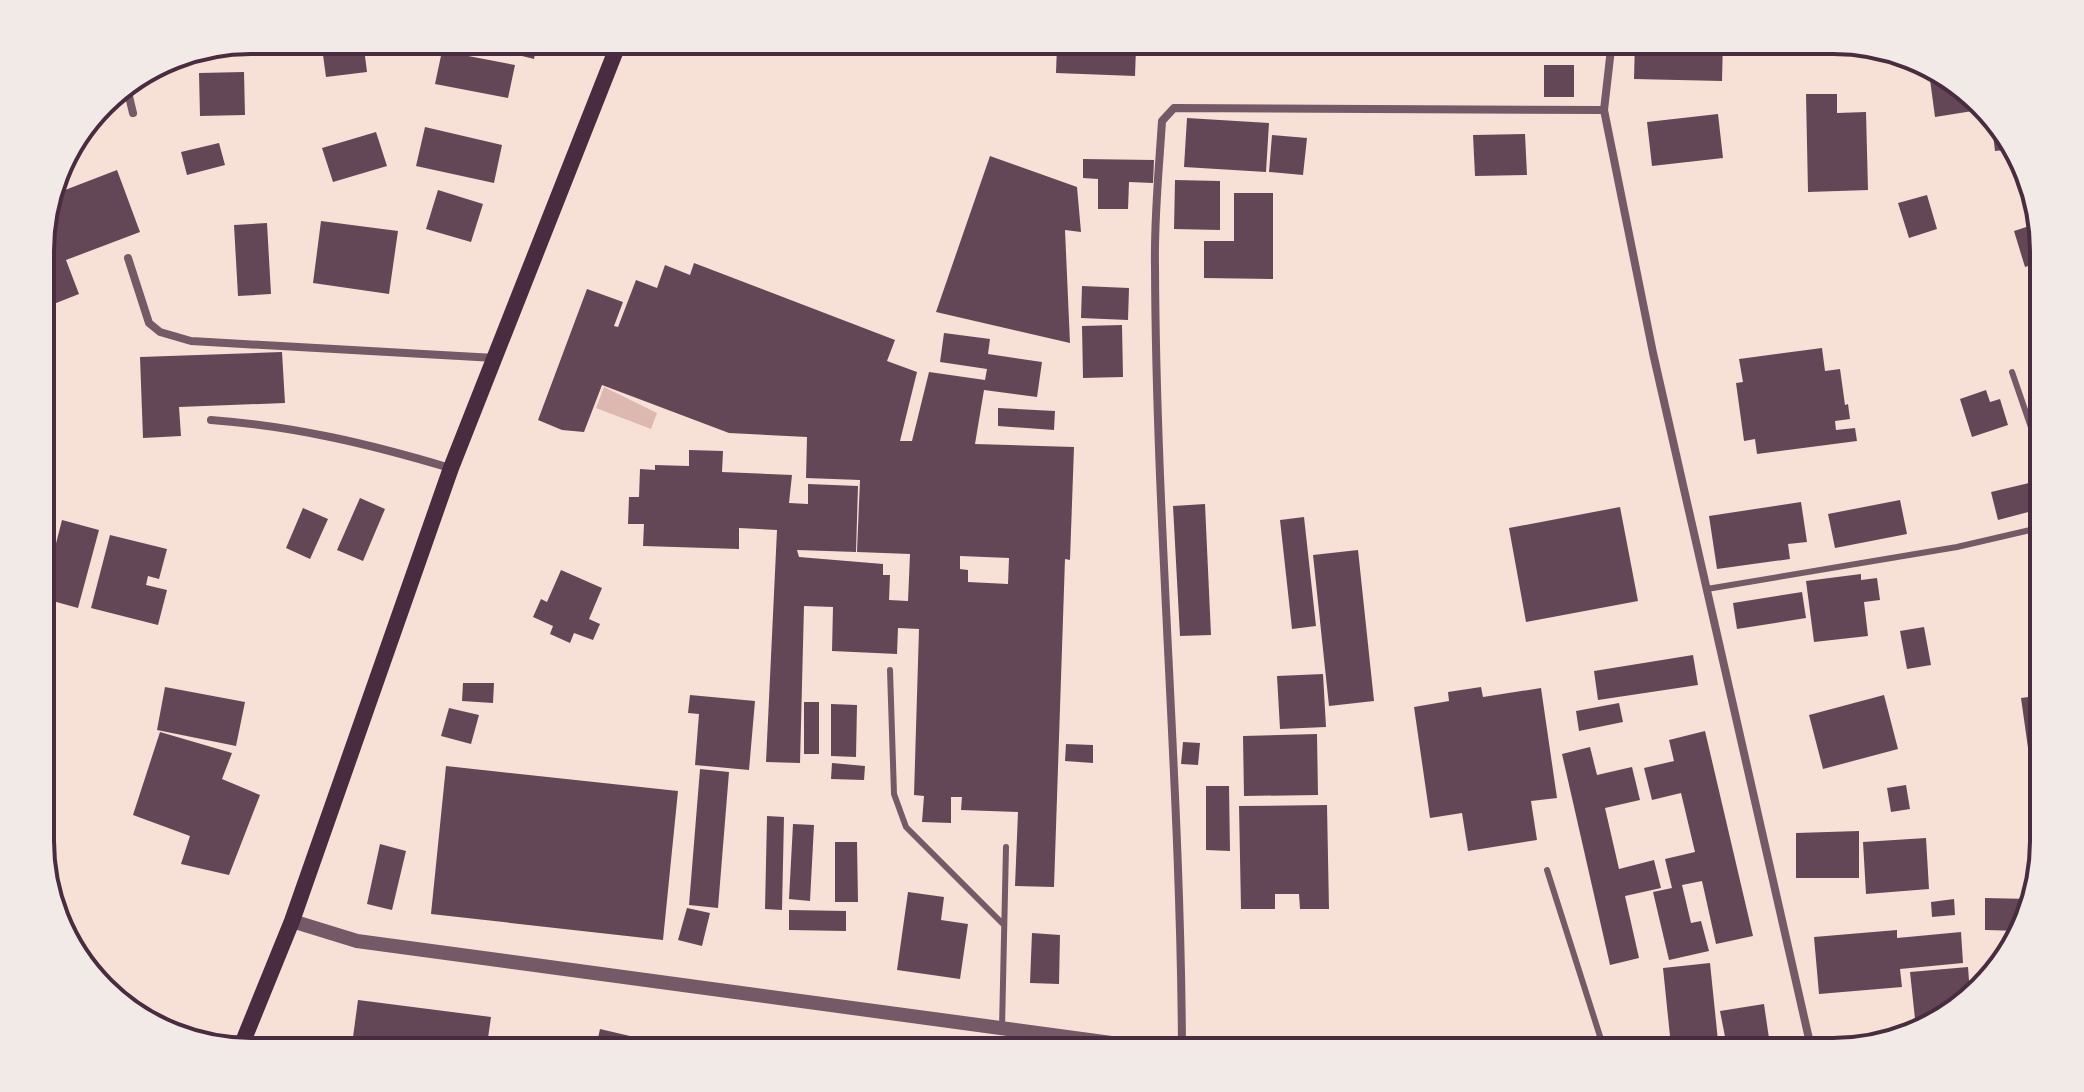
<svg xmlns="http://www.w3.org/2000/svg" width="2084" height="1092" viewBox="0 0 2084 1092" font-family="'Golos Text',sans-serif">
  <rect width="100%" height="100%" fill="#f7e1d7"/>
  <path fill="#dcb8b0" d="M604,387L657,413L651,429L596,408Z"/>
  <path fill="#644757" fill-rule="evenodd" d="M321,40H363L367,72L326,77Z
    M427,40H504L501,56Z
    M513,40H538L534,59L510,53Z
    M553,40H567L565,55L552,53Z
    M1041,40H1146V49L1136,48L1135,76L1056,73L1057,45H1041Z
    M1635,40H1723L1722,81L1634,79Z
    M442,51L515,65L508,98L435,84Z
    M1544,65H1574V97H1544Z
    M1937,71L1979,108V110L1935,117L1929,72Z
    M244,72L245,115L200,116L199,73Z
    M1806,94H1837V113L1866,112L1868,190L1808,192Z
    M1718,114L1723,158L1652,166L1647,122Z
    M1187,118L1269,123L1266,172L1184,167Z
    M1991,118L2008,133L2014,149L1995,151Z
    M425,127L502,145L494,183L416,166Z
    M376,132L387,166L333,182L322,148Z
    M1525,134L1527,175L1475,176L1473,135Z
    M1272,135L1307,138L1303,175L1269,172Z
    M219,143L225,165L187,175L181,152Z
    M990,156L1077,187L1081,232L1065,230L1070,343L936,312Z
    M1083,159L1154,160L1153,183L1129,182L1128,209H1098V179L1083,178Z
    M117,170L140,232L66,260L79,294L41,309L40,237L52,195Z
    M1175,180L1220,181V230L1174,229Z
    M438,190L483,204L471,242L426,229Z
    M1234,193H1273V279L1204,278V241H1234Z
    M1927,195L1937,229L1909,238L1898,203Z
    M321,221L398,231L389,294L313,283Z
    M2042,222V262L2025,267L2014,231Z
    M267,223L271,294L238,296L234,225Z
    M694,263L895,340L887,361L917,372L900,441H912L929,372L985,380L987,369L940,362L944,333L990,339L988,354L1042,362L1037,397L984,390L975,444L1074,447L1070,560L1065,559L1054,887L1015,886L1018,812L961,810L962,797H951V823L922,822L924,796L914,795L919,629L898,628L897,654L832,651L833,607L804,606L800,763L766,762L777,530L739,528V549L643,546L644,524H628L629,497H639L640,469L655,470V465L689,466V450L723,451L722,472L792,475L789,503L808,504V484L858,486L856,552L797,550L799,557L883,564V575H890L889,600L908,601L910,554L857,552L860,480L806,478L807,437L729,433L602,385L584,432L562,430L538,420L587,289L623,302L614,326L618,327L636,280L657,288L665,265L690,275ZM960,556L1009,558L1008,584L968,582V570L960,569Z
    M2042,282V303L2036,284Z
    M1082,286L1129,288L1128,320L1081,318Z
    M1122,325L1123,377L1083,378L1082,326Z
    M1822,348L1825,371L1840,369L1845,405L1848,404L1850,419L1835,421L1836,430L1855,428L1857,441L1757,454L1755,439L1744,441L1736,383L1743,382L1739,359Z
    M282,352L285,403L179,407L181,436L143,438L140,357Z
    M1986,390L1990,402L2000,399L2008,425L1972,437L1960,399Z
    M998,408L1055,411L1054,430L998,426Z
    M2029,483L2036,510L1998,520L1991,492Z
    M360,498L385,509L363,561L337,550Z
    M1900,500L1907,534L1835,548L1828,514Z
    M1801,502L1807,542L1788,544L1790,559L1717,569L1709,516Z
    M1205,504L1211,635L1180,636L1173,506Z
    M1620,507L1638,601L1526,622L1509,528Z
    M303,508L328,519L310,559L286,548Z
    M1304,517L1316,626L1292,629L1280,520Z
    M62,520L99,530L78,608L42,598Z
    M110,535L167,549L159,579L148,576L146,585L167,590L158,625L91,608Z
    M1358,550L1374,701L1329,706L1313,555Z
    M561,570L602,588L589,619L600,624L593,640L574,633L570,643L550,634L553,626L533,617L541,599L547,602Z
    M1861,574V580L1877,578L1880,600L1864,602L1868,636L1814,642L1806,581Z
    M1802,592L1806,618L1737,629L1733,603Z
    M1924,627L1931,665L1907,669L1900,631Z
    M1693,655L1698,685L1598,700L1594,671Z
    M1323,674L1326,727L1280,729L1277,676Z
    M463,683H494L493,703L462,701Z
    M165,687L245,702L236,746L157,730Z
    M1481,687L1483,697L1541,688L1557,798L1531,801L1537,840L1468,851L1462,813L1430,818L1414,707L1449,701L1448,692Z
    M690,695L755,701L749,770L695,765L699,714L688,713Z
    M1884,695L1898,749L1823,769L1809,715Z
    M2044,695V753L2029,755L2021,698Z
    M804,702H819V754H804Z
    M1619,703L1623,722L1579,731L1576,711Z
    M831,704L857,705L856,757L831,756Z
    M449,708L479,715L471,744L441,736Z
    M1705,731L1753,936L1716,944L1702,881L1682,885L1691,923L1701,921L1709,951L1669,960L1653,892L1672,888L1665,859L1695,852L1681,793L1652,800L1644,768L1674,761L1669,740Z
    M160,732L232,753L222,779L260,795L229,875L181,864L190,836L133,815Z
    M1317,734L1318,795L1244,796L1243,736Z
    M1183,742L1200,743L1198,765L1181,764Z
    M1066,744L1093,745V763L1065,761Z
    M1590,747L1597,775L1632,767L1640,800L1605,808L1619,869L1654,860L1661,888L1625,896L1639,958L1610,965L1562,754Z
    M832,763L865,766L864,780L831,779Z
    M446,766L678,791L663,940L431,914Z
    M700,769L729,772L718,908L689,905Z
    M1906,785L1910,809L1891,812L1887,788Z
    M1206,786H1229L1230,851L1206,850Z
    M1327,805L1329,909H1300L1299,894H1275V909H1241L1239,806Z
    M767,816L784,817L782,910L765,909Z
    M793,824L814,825L810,901L789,899Z
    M1859,831V878H1796V833Z
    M1926,838L1929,889L1866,894L1863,842Z
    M835,842H857L858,902H835Z
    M380,844L406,851L392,910L367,904Z
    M908,892L944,897L941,920L968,924L960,979L897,970Z
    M1985,898L2030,899L2023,931L1985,930Z
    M1954,899L1955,915L1932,917L1931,902Z
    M687,908L710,913L702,946L678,940Z
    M789,910L846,911V931L789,930Z
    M1897,930V938L1961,932L1963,963L1900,969L1902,987L1819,994L1814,937Z
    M1032,933L1060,935L1059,984L1030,983Z
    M1710,963L1718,1041L1671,1046L1663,968Z
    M1968,967L1970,994L1950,1017L1916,1028L1910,972Z
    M358,1000L491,1017L486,1052H351Z
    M1764,1004L1771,1052H1728L1720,1011Z
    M600,1029L630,1036L626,1052H595Z
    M634,1039L655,1048L653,1052H629Z
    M285,1046L314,1050V1052H284Z"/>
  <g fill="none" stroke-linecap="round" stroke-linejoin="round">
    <path stroke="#755966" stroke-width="6" d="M2012,372L2034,436L2043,483
      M1707,589L1957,547L2043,527
      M890,670L894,794L906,827L1004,925
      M1547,870L1605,1052
      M1002,1028L1006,847"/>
    <path stroke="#755966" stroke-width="8" d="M1612,40L1604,110L1653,353L1812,1052
      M126,84L133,113
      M128,258L149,323L160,332L191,341L495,358
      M211,420C294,426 370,444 450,468
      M1182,1052C1181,790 1156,528 1155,266C1154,218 1159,169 1162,121L1174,108L1604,110"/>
    <path stroke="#755966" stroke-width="14" d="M292,921L357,941L1178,1052"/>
    <path stroke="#4a2c40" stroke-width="16" d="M240,1049L292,921L451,468L620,40"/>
  </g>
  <path d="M0 0H2084V1092H0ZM251 54H1833A197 197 0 0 1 2030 251V841A197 197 0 0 1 1833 1038H251A197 197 0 0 1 54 841V251A197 197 0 0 1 251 54Z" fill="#f1eae7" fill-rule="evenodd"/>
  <path fill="none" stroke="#4a2c40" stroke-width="4" d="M251 54H1833A197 197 0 0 1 2030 251V841A197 197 0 0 1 1833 1038H251A197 197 0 0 1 54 841V251A197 197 0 0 1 251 54Z"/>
</svg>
